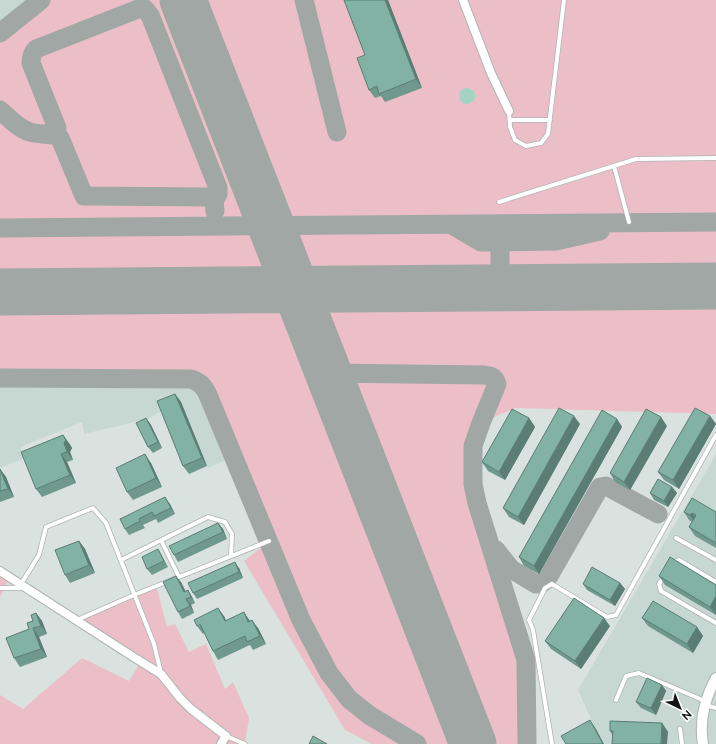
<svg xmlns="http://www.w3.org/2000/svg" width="716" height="744" viewBox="0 0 716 744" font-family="Raleway,sans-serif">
  <rect width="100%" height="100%" fill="#dae2df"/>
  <path fill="#c7d7d2" d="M0,0H49L0,39Z
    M0,372H195L201,374L207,378L211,386L239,454L208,468L181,403L163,410L148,419L84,434L82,422L20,447L24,458L0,468Z
    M716,454V744H602L578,690Z"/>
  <path fill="#ecbfc8" d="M49,0H716V414L516,408L489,419L473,446V484L477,503L526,660L527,744H372L345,730L244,561L269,541L239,454L211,386C206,378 203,375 195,372H0V39Z
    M0,571L10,577L0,597Z
    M156,585L167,627L175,624L189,652L206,644L225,689L233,682L249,718L245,744H0V695L23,709L82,658L129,681L140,663L78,621Z"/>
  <path fill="#a2d3c5" d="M459 96a8 8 0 1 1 16 0a8 8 0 1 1-16 0Z"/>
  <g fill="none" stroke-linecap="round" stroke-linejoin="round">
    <path stroke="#a0a7a5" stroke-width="19" d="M304,0L337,132
      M0,33L41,0
      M0,110C9,118 19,129 30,132C39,135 54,133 60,138L84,196L211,197L214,201L215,211
      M50,135L55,133L57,128L31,63C31,57 32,53 36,49L138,9H145L150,15L218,188V194L214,201
      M452,225L481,242L556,241L600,231
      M0,228L716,222
      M500,288V229
      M328,373L484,375C492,376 495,377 497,384L481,423L473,446V484L477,503L526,660L527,744
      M0,378L191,379C200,382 204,386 208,395L301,620L329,673L349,699L369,715L417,744
      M496,550L511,569L536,584H541L545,581L549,576L600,487L606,486L658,514"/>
    <path stroke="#a0a7a5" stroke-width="47" d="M183,0L473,744
      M0,292L716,286"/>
    <defs>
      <path id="service" d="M509,111L510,127L515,140L526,146L541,143L548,134L564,0
        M510,120H550
        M614,166L629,222
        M499,202L636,159L716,158
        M676,538L716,560
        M161,540L179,577
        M121,560L208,517L225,522L232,534L231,556
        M671,563L679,560L716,582
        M664,576L659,584L661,591L716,623
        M21,584L39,555L46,527L93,508L106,523L154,644L161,673
        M0,588H24
        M77,620L134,595L269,541
        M616,700L626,676L639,673L705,701
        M705,705L716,708
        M680,729L682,744
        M226,736L245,744
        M552,744L533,630L529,620L545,588L552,584L607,617L616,615L716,435"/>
      <path id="minor" d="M463,0L491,73L509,111
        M0,571L135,658L161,674L180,698L191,709L226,736L221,744"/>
      <path id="tertiary" d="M703,744C699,720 705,698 716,678"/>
    </defs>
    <use href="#service" stroke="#adb5b3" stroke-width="5.5"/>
    <use href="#minor" stroke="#adb5b3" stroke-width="10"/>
    <use href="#tertiary" stroke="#adb5b3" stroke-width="12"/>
    <use href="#service" stroke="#fff" stroke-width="4"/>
    <use href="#minor" stroke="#fff" stroke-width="8"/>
    <use href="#tertiary" stroke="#fff" stroke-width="10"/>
  </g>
  <path fill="#70998d" d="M344,0H388L422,88L385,102L381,96L375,98L369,90L365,55Z
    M175,394L181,402L207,466L189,474L183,466Z
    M710,416L716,424L679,489L664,480L658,472Z
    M146,418L151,425L162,448L153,453L148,447Z
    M529,418L535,427L505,480L488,471L482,462Z
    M617,419L622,427L539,574L524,566L519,557Z
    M580,424L524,525L509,517L503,508Z
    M667,426L630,490L615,482L610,473Z
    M69,443L72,448L70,452L73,460L67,462L76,483L42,497L36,489Z
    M151,463L162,487L133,500L127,492Z
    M0,469L6,477L14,497L0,502Z
    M672,487L677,493L668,507L654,500L650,493Z
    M170,504L175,514L158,523L156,519L143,525L145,528L129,535L125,529L120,519Z
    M684,512H716V548L695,536L689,527L692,522L689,520Z
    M218,523L223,529L227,539L178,562L174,555Z
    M79,541L85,549L95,573L70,583L65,575Z
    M158,549L162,556L168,567L152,575L147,569Z
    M239,568L243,578L197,599L193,593Z
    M659,576L716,585V615L665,585Z
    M181,582L185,592L188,590L192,597L195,603L191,605L194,613L182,619L178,612Z
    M620,583L625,589L615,606L587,590L583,584Z
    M36,613L42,621L47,634L39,637L47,657L20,667L14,658L29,629Z
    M224,616L226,621H250L258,628L266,644L253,650L250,645L218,660L213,651L204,633L203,634L197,626Z
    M642,618L697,627L703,636L693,653L648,626Z
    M610,626L581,669L551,649L545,641Z
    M662,685L666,691L656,715L641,708L636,702Z
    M662,723L668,732L613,736L610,731Z"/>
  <path fill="#5b7d73" d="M385,0H388L422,88L416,79Z
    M175,394L181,402L207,466L202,458Z
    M574,416L580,424L524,525L518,517Z
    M710,416L716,424L679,489L673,480Z
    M661,417L667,426L630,490L624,482Z
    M146,418L151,425L162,448L158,442Z
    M529,418L535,427L505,480L499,472Z
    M617,419L622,427L539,574L534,566Z
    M63,435L69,443L72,448L70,452L73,460L67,452L64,443Z
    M61,454L67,462L76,483L70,475Z
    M145,454L151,463L162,487L156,478Z
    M0,469L6,477L14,497L8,489Z
    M672,487L677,493L668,507L664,501Z
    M165,497L170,504L175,514L171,508Z
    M692,513L697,521L696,524L690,515Z
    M218,523L223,529L227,539L223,532Z
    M79,541L85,549L95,573L89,565Z
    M235,562L239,568L243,578L239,572Z
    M176,576L181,582L189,598L184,592Z
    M620,583L625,589L615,606L610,600Z
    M188,590L192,597L195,603L191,597Z
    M716,596V615L710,607Z
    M186,599L191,605L194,613Z
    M218,608L224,616L230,630L225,621Z
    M244,612L250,621L254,630L248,622Z
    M36,613L42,621L47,634L41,626Z
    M604,618L610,626L581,669L575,661Z
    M252,620L258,628L266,644L260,636Z
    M697,627L703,636L693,653L687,644Z
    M33,628L39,637L47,657L41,649Z
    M662,685L666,691L656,715L651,708Z
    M590,720L596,729L604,744H603Z
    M662,723L668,732L667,744H661Z"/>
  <path fill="#82b2a4" stroke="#5b7d73" d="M344,0H385L416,79L379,94L377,86L369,90L357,58L365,55Z
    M175,394L202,458L183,466L157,401Z
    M559,408L574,416L518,517L503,508Z
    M695,408L710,416L673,480L658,472Z
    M512,409L529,418L499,472L482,462Z
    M646,409L661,417L624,482L610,473Z
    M602,410L617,419L534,566L519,557Z
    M146,418L158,442L148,447L136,423Z
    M63,435L66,440L64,443L67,452L61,454L70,475L36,489L21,452Z
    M145,454L156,478L127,492L116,468Z
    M0,469L8,489L0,491Z
    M658,479L672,487L664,501L650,493Z
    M165,497L171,508L154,516L152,512L139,519L140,521L125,529L120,519Z
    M692,498L716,512V543L689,527L696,515L692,513L690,515L684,512Z
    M218,523L223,532L174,555L169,546Z
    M79,541L89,565L65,575L55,550Z
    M158,549L164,561L147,569L142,557Z
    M670,557L716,585V596L710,607L659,576Z
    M235,562L239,572L193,593L188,583Z
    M592,567L620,583L610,600L583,584Z
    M176,576L184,592L188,590L191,597L186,599L190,606L178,612L163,582Z
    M574,598L604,618L575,661L545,641Z
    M653,601L697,627L687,644L642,618Z
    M218,608L225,621L244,612L248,622L252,620L260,636L247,642L245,636L213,651L200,624L197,626L194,620Z
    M36,613L41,626L33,628L41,649L14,658L6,638L29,629L27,623L33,621L31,615Z
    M647,678L662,685L651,708L636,702Z
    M590,720L603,744H566L561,736Z
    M610,721L662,723L661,744H612L613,731H610Z
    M313,736L327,744H309Z"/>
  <g transform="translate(680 708) rotate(137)" stroke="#ffffff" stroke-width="3" paint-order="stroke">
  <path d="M0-3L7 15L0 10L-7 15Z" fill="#131615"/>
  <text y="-6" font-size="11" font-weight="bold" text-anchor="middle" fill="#131615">N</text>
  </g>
</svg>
